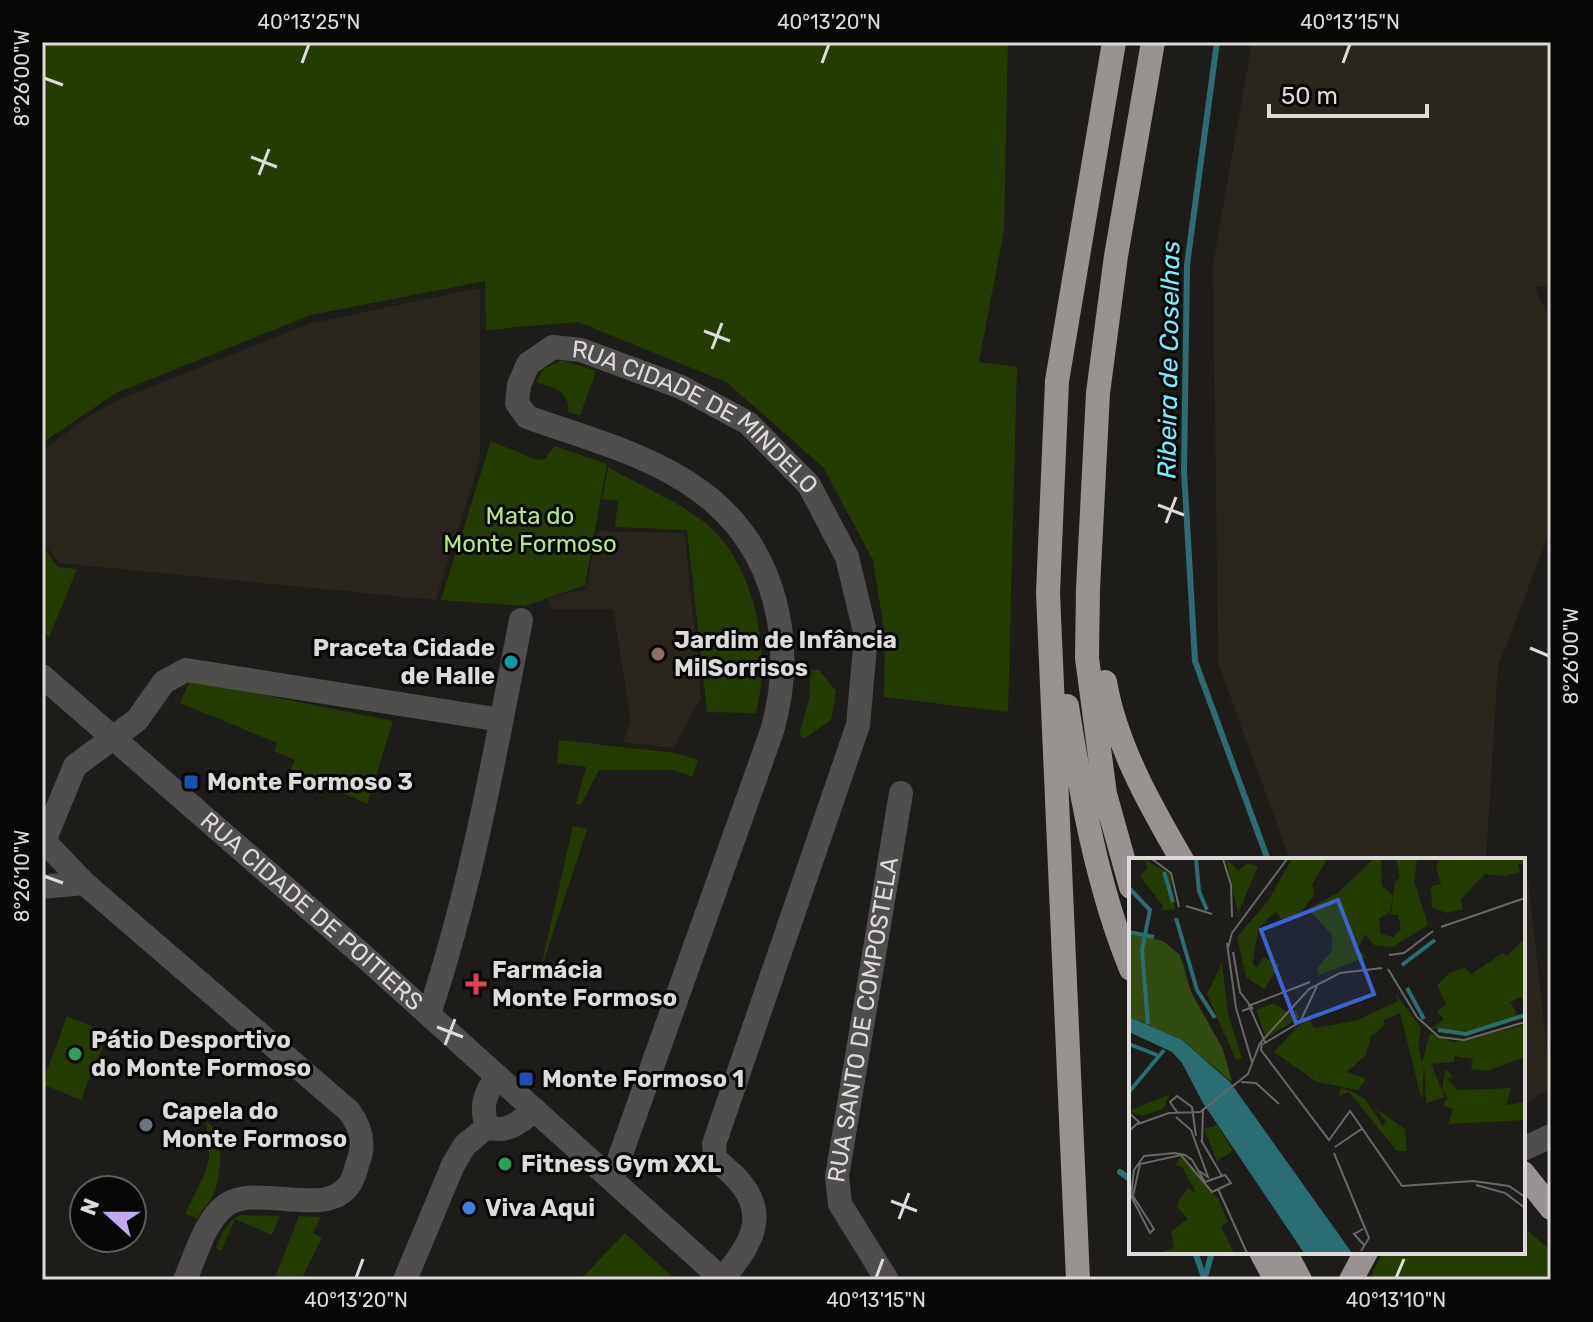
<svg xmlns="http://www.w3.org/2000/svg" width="1593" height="1322" viewBox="0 0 1593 1322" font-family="Rubik,sans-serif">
  <rect width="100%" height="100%" fill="#1d1c19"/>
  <path fill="#29241c" d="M1252,42H1551V285L1534,287L1551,321V528L1498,667L1486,860H1290L1218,663L1213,264Z
    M480,288V459L436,600L59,563L42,541V451L86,418L118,400L312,323Z
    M597,531L685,533L701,698L673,748L623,742L631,721L613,609H552L548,598L586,589Z
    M1528,878L1551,1087L1523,1106V879Z"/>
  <path fill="#243b02" d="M42,42H1008L1004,230L979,362L1017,367L1008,712L884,697L885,637L873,560L823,467L726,382L578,322L486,330L485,281L311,315L116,393L42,443Z
    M562,360L596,371L580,416L568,412C570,390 553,388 536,382L545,368Z
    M491,441L534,459L544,460L555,446L607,464L585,585L525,606L441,600Z
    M608,467C637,484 671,498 699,518C755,558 772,650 756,713L707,712L687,530L615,527L618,501L602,499Z
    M42,546L58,567L77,569L49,637L42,630Z
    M811,670H819L836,691L831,720L805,738L799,735L809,700Z
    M190,680L393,721L367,804L291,769L295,760L274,751L277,743L180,703Z
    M559,740L676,753L698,760L692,777L674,770H599L581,805L576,804L586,767L557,763Z
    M573,826L587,829L540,972Z
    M67,1016L108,1033L81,1100L42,1084Z
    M206,1121C227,1133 221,1180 212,1198C208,1205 201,1212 197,1219L185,1214L206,1171L209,1156Z
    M241,1215L280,1216L272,1235L235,1219L221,1251L216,1248C222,1233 226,1222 241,1215Z
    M299,1216L321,1217L313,1233L322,1238L301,1280H274Z
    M1523,1226L1551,1251V1280H1369L1383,1252H1523Z
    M625,1233L676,1280H580Z"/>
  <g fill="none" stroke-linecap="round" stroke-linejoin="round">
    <path stroke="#2a6d72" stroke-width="6" d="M1217,42L1187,265L1184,471L1195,661L1268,860
      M1120,1172L1131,1180
      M1195,1252L1205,1280
      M1206,1274L1212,1252"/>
    <g stroke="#504d4d" stroke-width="24">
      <path id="s1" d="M42,676L366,958L723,1280"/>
      <path d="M44,841L84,883L349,1111C360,1126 366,1142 358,1162C356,1169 354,1179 349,1185C326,1219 256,1183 226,1205C205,1220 195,1257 185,1280"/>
      <path d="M42,846L75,766L137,720L164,682L186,670L501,720"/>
      <path d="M42,887L84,883"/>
      <path d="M429,1014C472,885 495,753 521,620"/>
      <path d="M497,1076C485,1094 480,1106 487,1127C508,1134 519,1122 535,1110"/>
      <path d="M1523,1149L1551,1136"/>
      <path id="s2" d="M612,1179L772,731C797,644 777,547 700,491C650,454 585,438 527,417L517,403L519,385L528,364L553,347L581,350L681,387L748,423L809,485L847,557L866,636L858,725L714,1144L715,1158C722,1166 731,1172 738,1180C772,1218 747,1248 722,1280"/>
      <path d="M405,1280L453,1165L465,1145L487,1127"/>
      <path id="s3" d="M887,1280L840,1204L837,1176L901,793"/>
    </g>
    <path stroke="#989391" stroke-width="24" d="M1105,682C1116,745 1150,805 1182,860
      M1067,706C1081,794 1097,886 1131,969
      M1131,887L1105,794L1087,658L1088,589L1098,393L1116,256L1153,42
      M1523,1173L1551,1208
      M1261,1252L1276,1280
      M1285,1252L1300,1280
      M1078,1280L1048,593L1057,381L1114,42
      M1351,1280L1366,1252"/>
  </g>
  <path fill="none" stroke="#dddbd9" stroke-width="3" d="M302,63L309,44M822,63L829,44M1343,63L1350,44M44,78L63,85M251,157L277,167M259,175L269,149M704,331L730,341M712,349L722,323M1158,505L1184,515M1166,523L1176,497M1530,648L1549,656M44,876L63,883M437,1027L463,1037M445,1045L455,1019M891,1201L917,1211M899,1219L909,1193M356,1278L363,1259M876,1278L883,1259M1396,1278L1404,1259"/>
  <circle fill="#8d6e63" stroke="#070706" stroke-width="3" cx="658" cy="654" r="8"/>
  <circle fill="#0f9aa8" stroke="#070706" stroke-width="3" cx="511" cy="662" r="8"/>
  <g fill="#1a4fb4" stroke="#070706" stroke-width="3">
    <rect x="183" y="774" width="16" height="16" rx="4"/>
    <rect x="518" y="1071" width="16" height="16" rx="4"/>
  </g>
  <path fill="#e0444e" stroke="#070706" stroke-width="3" d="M472 972h8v8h8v8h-8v8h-8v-8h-8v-8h8z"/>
  <g fill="#2e9e5b" stroke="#070706" stroke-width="3">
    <circle cx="75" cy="1054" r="8"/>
    <circle cx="505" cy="1164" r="8"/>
  </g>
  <circle fill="#6b7280" stroke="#070706" stroke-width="3" cx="146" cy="1125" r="8"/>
  <circle fill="#3f7fe0" stroke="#070706" stroke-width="3" cx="469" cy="1208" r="8"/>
  <g text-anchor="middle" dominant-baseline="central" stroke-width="6" stroke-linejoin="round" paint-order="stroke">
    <g font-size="24" fill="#dddbd9" stroke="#070706">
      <text stroke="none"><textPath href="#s2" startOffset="1182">RUA CIDADE DE MINDELO</textPath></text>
      <text stroke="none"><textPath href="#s1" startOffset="358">RUA CIDADE DE POITIERS</textPath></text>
      <text stroke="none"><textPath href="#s3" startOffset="276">RUA SANTO DE COMPOSTELA</textPath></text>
    </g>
    <g font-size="24" fill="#b7e983" stroke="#070706">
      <text x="530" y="516">Mata do<tspan x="530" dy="28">Monte Formoso</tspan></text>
    </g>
    <g font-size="24" font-weight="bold" fill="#dddbd9" stroke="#070706" text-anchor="start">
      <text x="674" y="640">Jardim de Infância<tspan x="674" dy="28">MilSorrisos</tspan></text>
      <text x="495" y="648" text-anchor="end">Praceta Cidade<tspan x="495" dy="28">de Halle</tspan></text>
      <text x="207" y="782">Monte Formoso 3</text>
      <text x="492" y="970">Farmácia<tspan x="492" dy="28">Monte Formoso</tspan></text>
      <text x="91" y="1040">Pátio Desportivo<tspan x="91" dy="28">do Monte Formoso</tspan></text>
      <text x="542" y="1079">Monte Formoso 1</text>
      <text x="162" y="1111">Capela do<tspan x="162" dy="28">Monte Formoso</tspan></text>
      <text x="521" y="1164">Fitness Gym XXL</text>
      <text x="485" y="1208">Viva Aqui</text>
    </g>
    <g font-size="26" font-style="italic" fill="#72f0fb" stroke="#070706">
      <text transform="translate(1169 360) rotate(-89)">Ribeira de Coselhas</text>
    </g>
  </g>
  <g transform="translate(1129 858)">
    <rect width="396" height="396" fill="#1d1c19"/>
    <path d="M15,1L41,16L46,51L31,53L34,48L11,18L19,10ZM97,1L109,12L119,5L129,8L109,56ZM163,1H198L183,26L185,37L167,61H152L147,53L129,71L124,105L128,110L134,99L151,107L135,131L117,119L108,79L139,43ZM244,1H252L253,28L264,37L261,54L250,61L252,76L264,79L272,71L269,57H262L266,24L271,20L267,1H288L285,22L299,67L263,89L245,87L236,76L229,91L237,99L190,117L188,110L203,93V77L179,51L210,34ZM311,1H396V6H389L391,14L375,18L356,16L331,42L335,51L318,55L303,50L302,28L312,26L307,9ZM396,80V145L392,139L381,144L391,161L332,177L303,170L315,161L308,154L317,146L308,127L320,115L335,109L342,116L374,95L378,98ZM93,105L99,156L113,200L107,202L78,136ZM267,136L292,170L289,188L293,204L301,175L324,184L396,167V199L358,213L342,211L344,201L326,198L325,204L302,206L316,239L297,245L295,205L293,243L271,155L254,162L256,167L242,178L237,197L218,214L237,221L229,232L188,224L145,194L170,167L181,162L185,170L226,163L269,143ZM145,145L158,154L167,152L171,159L137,180L127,152ZM317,211L324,219L318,221L329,232L382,230L377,247L396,244V262L319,266L324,251L314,247L319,240L313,231ZM212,230L224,234L236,241L254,268L257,263L246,250L276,271L278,293H268L220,234L209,238ZM41,236L34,251L13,258L0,253ZM88,267L104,293L88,303L75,271ZM52,298L90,342L99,364L92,368L105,395H31L45,390L42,374L58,361L48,348L51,341L59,330L67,335L53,309L46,307Z" fill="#243b02"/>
    <path d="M0,75L34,83L51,97L62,134L94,191L103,224L53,182L0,159Z" fill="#314b10"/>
    <path d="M0,159L53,182L101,224L223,395H175L74,245L53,205L43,194L0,174Z" fill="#2a6d72"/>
    <path fill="none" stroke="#2a6d72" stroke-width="4" d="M67,1L70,33L78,52M35,14L44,44M0,30L21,52L13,92L19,166M47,60L68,132L86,160M0,74L25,79M273,107L306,82M278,130L295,161M309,172L337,176L396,157M0,186L28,197M0,234L35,192"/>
    <path fill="none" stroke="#6a6866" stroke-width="2" d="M23,1L42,15L50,49M94,1L102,27L103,59M57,48L83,56M312,69L396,40M98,85L107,150L123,204M99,90L103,75L158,1M104,94L111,134L124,151M260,97L275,95L304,73M259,111L288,159L310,179L335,182L396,164M119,148L181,124M113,153L121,150L136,184M171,164L188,128M133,185L132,192L200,282L221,253L273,328L344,323L380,328L396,339M134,186L171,164M112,224L127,225L150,246M48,254L41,244L48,238L63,249L67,278M0,255L10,264L0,273M47,259L62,272L79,319L70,313M9,266L40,255L71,254L119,216L131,185L180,131L211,115L253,110M72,282L93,318M73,285L74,252M206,289L234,270M46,295L56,297L63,302L76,324L96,317L102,325L83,334L52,297L11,306L4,338L25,371L21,375L2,338L5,312L15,298ZM205,295L240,380L232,393M347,327L376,335L396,350M89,331L118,395M234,371L225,376L235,387"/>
    <path fill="#3a63d8" fill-opacity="0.15" stroke="#3a63d8" stroke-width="4" d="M209,42L245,136L167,165L132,72Z"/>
    <rect width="396" height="396" fill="none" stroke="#dddbd9" stroke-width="4"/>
  </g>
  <rect width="1593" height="1322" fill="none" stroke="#070706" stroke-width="88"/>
  <g transform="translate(108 1214) rotate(291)"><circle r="38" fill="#070706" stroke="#5d5c5a" stroke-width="2"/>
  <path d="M0-6L14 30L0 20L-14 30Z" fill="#c0a8f3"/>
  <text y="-12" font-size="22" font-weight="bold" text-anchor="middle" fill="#dddbd9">N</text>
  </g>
  <path d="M1269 104v12h158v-12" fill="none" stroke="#dddbd9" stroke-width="4"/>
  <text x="1281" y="104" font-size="24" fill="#dddbd9" stroke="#070706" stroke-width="6" paint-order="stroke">50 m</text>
  <rect x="44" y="44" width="1505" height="1234" fill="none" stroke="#dddbd9" stroke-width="3"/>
  <g font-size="20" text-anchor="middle" fill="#dddbd9">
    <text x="309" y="29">40°13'25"N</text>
    <text x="829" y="29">40°13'20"N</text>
    <text x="1350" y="29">40°13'15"N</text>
    <text transform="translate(22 78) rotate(-90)" y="7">8°26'00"W</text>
    <text transform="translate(1571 656) rotate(-90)" y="7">8°26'00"W</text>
    <text transform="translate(22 876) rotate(-90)" y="7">8°26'10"W</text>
    <text x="356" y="1307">40°13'20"N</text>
    <text x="876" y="1307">40°13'15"N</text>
    <text x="1396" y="1307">40°13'10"N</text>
  </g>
</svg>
